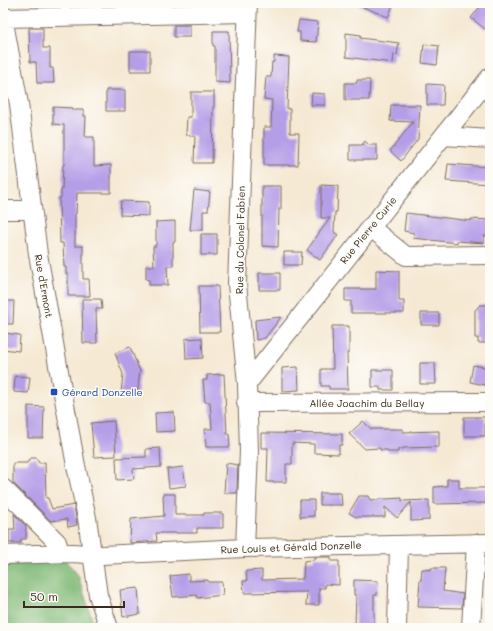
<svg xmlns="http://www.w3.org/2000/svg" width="493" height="631" viewBox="0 0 493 631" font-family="Mali,sans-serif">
  <rect width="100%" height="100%" fill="#fdfcf7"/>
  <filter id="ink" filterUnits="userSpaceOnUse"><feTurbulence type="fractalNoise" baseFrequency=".025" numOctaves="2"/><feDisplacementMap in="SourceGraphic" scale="8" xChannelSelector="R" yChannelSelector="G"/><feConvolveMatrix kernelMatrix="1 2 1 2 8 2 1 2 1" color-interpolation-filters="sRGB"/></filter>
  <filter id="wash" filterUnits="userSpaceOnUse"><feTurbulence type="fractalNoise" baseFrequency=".012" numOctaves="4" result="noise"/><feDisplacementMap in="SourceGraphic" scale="16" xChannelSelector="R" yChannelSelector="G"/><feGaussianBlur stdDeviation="0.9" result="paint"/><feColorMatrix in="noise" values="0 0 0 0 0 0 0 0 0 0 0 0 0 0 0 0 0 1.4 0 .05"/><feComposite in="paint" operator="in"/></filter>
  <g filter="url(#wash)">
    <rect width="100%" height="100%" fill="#f6e9d4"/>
    <path fill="#81ba77" stroke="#5e724a" d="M66,561L78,575L95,628H3V562Z"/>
    <g id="blocks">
      <path fill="#b59ee8" d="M353,3H394L388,17Z
        M483,3H490V22L485,29L471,18Z
        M299,20L318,22L316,42L300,41V32H297Z
        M174,25H190V37H174Z
        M29,28H43V48H50V68H53L54,83H37L36,62H30Z
        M213,31H229L230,83L215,82V46H213Z
        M346,33L361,35L360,38L399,43L397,55L394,54L393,63L346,57Z
        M424,44L439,46L437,65L422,63Z
        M130,51H150V71H130Z
        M274,56L289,57L287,109H290V133H299L298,165H264V127H271L272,100L264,99L266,77H271L272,62H274Z
        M357,80H370L369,100H345V83H357Z
        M427,84L444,85L443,105H427Z
        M106,90H125V111H106Z
        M191,92H214V107H213L212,163H194L195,136L186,135L187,117H191Z
        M312,93L325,94V105H311Z
        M391,105H420L418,139L401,161L390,151L413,122L390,121Z
        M53,107L73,108V110H84V116H86L85,137H94V166L111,165V193H77L76,214H75V246H83V279H89L90,296H68V274H66V267H64L63,243H60L59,198H61V190H62L63,165H64V125L53,124Z
        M365,141L369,145H377V160H350V145H362Z
        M448,164L490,167V184L446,181Z
        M321,185L338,186L337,212H335L334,232L338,235L320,260L307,250L330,218H321Z
        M262,186H281V209H279L278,247L262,246Z
        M194,190L210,192L208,211H203V230H190Z
        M121,201L149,202V216L120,215Z
        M406,213L471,221V219L490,220V236H484V243L457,241V243L413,238L414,233L404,231Z
        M175,221V242H173V266H167L168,285H149V280L146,279V266H154L153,246H156V222Z
        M201,234H217V255H201Z
        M284,252H302L301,265H284Z
        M376,270L399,271V301H404V313H351V301H345V289H376Z
        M259,273H280V290H259Z
        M199,286H218L220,332H200Z
        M82,299H101L102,309H96L97,343H83Z
        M3,301H14L13,324H3Z
        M480,305H490V343H478V338H475V310Z
        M421,313H439V325H421Z
        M281,317L265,338L256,340L255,320Z
        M332,326H349V353H347L348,389H329V386H321V369H333Z
        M4,333L20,335L19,351L3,349Z
        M202,338L203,358L186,359L185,339Z
        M130,347L140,371L137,395L121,393L123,374L115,353Z
        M420,363H435L436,384H420Z
        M473,365L490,368V386L470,382Z
        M298,367L299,390L282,391V368Z
        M372,370H393V390H380V387H372Z
        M224,374L227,434H229L230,447H206L205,429H212L210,402H205L203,380H207V375Z
        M15,376L30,377L28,393L14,392Z
        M28,406L44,407L43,438H28Z
        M174,412L175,431L156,432L155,413Z
        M464,417H485V436H464Z
        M114,421L116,456L94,457L91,423Z
        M363,421L371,429H403V432L439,431V447L403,448V449H398V452H388V450H380V448L365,449L349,434Z
        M261,433L342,434V445H339V454L314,453V444L292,443V464H286V482H267L268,448H261Z
        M160,448L161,467L133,469L134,479L117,480L116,458L146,457V449Z
        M30,458H36L39,463L45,462L46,498H48L52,509L74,505L77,525L68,527L67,519L51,521L13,483V463H27Z
        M226,463L238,465L237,493H224Z
        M183,467L186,486L169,488L167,469Z
        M447,479H459V488H486V503L434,504V487L447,486Z
        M320,493H341L342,505H320Z
        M163,494H175V515H204V513H223V528H197V533H156L157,541L130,543L131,519L164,516Z
        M359,496H368L370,500L402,498V501L429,500V520L411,521V502L397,518L385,507V517H356L349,513Z
        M300,500H314V516L300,517Z
        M14,514L26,526V539H21V543H9V529H15Z
        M314,557H331V561H339V585L325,584V588H319V605H306L307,592L244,593L243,581H247L246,571L262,570V580L303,579L304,561L314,560Z
        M431,568H445L443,591L463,594L462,608L418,607L420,580H421L422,569L431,570Z
        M189,574V581L208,580V582H222L223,595L197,598V595L173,597L170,576Z
        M354,580L378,581L377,595H374V626L355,625L356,595H354Z
        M138,588L140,614L123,617L120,590Z"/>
    </g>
  </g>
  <g filter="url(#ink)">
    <use href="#blocks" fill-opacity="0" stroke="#7c6d5e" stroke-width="1"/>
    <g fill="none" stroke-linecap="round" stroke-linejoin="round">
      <defs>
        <path id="minor" d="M3,17L19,104L38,254L76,466L87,518L98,595L109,628
          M3,18L247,13
          M444,136L490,139
          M3,210H32
          M370,227L406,256L490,255
          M247,384L490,77
          M246,403L488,402
          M3,488L57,542L60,553
          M245,548L249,451L247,384L237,284L248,3
          M3,555L72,553L102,555L245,548L490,543
          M397,628L399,545
          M471,628L476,543"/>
      </defs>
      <use href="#minor" stroke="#7c6d5e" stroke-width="20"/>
      <use href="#minor" stroke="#fff" stroke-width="18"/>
    </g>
  </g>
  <rect fill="#1a4fb4" stroke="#fdfcf7" stroke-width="1.5" x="50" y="388" width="8" height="8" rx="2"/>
  <g text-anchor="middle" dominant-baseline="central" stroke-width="3" stroke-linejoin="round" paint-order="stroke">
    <g font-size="10" fill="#3b2a1e" stroke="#fdfcf7">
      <text transform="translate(368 230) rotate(-51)">Rue Pierre Curie</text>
      <text transform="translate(240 240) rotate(-89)">Rue du Colonel Fabien</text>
      <text transform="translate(44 286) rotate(80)">Rue d'Ermont</text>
      <text x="367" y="403">Allée Joachim du Bellay</text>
      <text transform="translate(291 547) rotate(-2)">Rue Louis et Gérald Donzelle</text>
    </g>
    <g font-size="10" fill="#164399" stroke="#fdfcf7" text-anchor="start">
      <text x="62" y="392">Gérard Donzelle</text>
    </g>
  </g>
  <rect width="493" height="631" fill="none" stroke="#fdfcf7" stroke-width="16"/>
  <path d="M24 601v6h100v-6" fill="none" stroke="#3b2a1e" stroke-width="2"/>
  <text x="30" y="601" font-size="12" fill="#3b2a1e" stroke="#fdfcf7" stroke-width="3" paint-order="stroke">50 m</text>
</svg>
